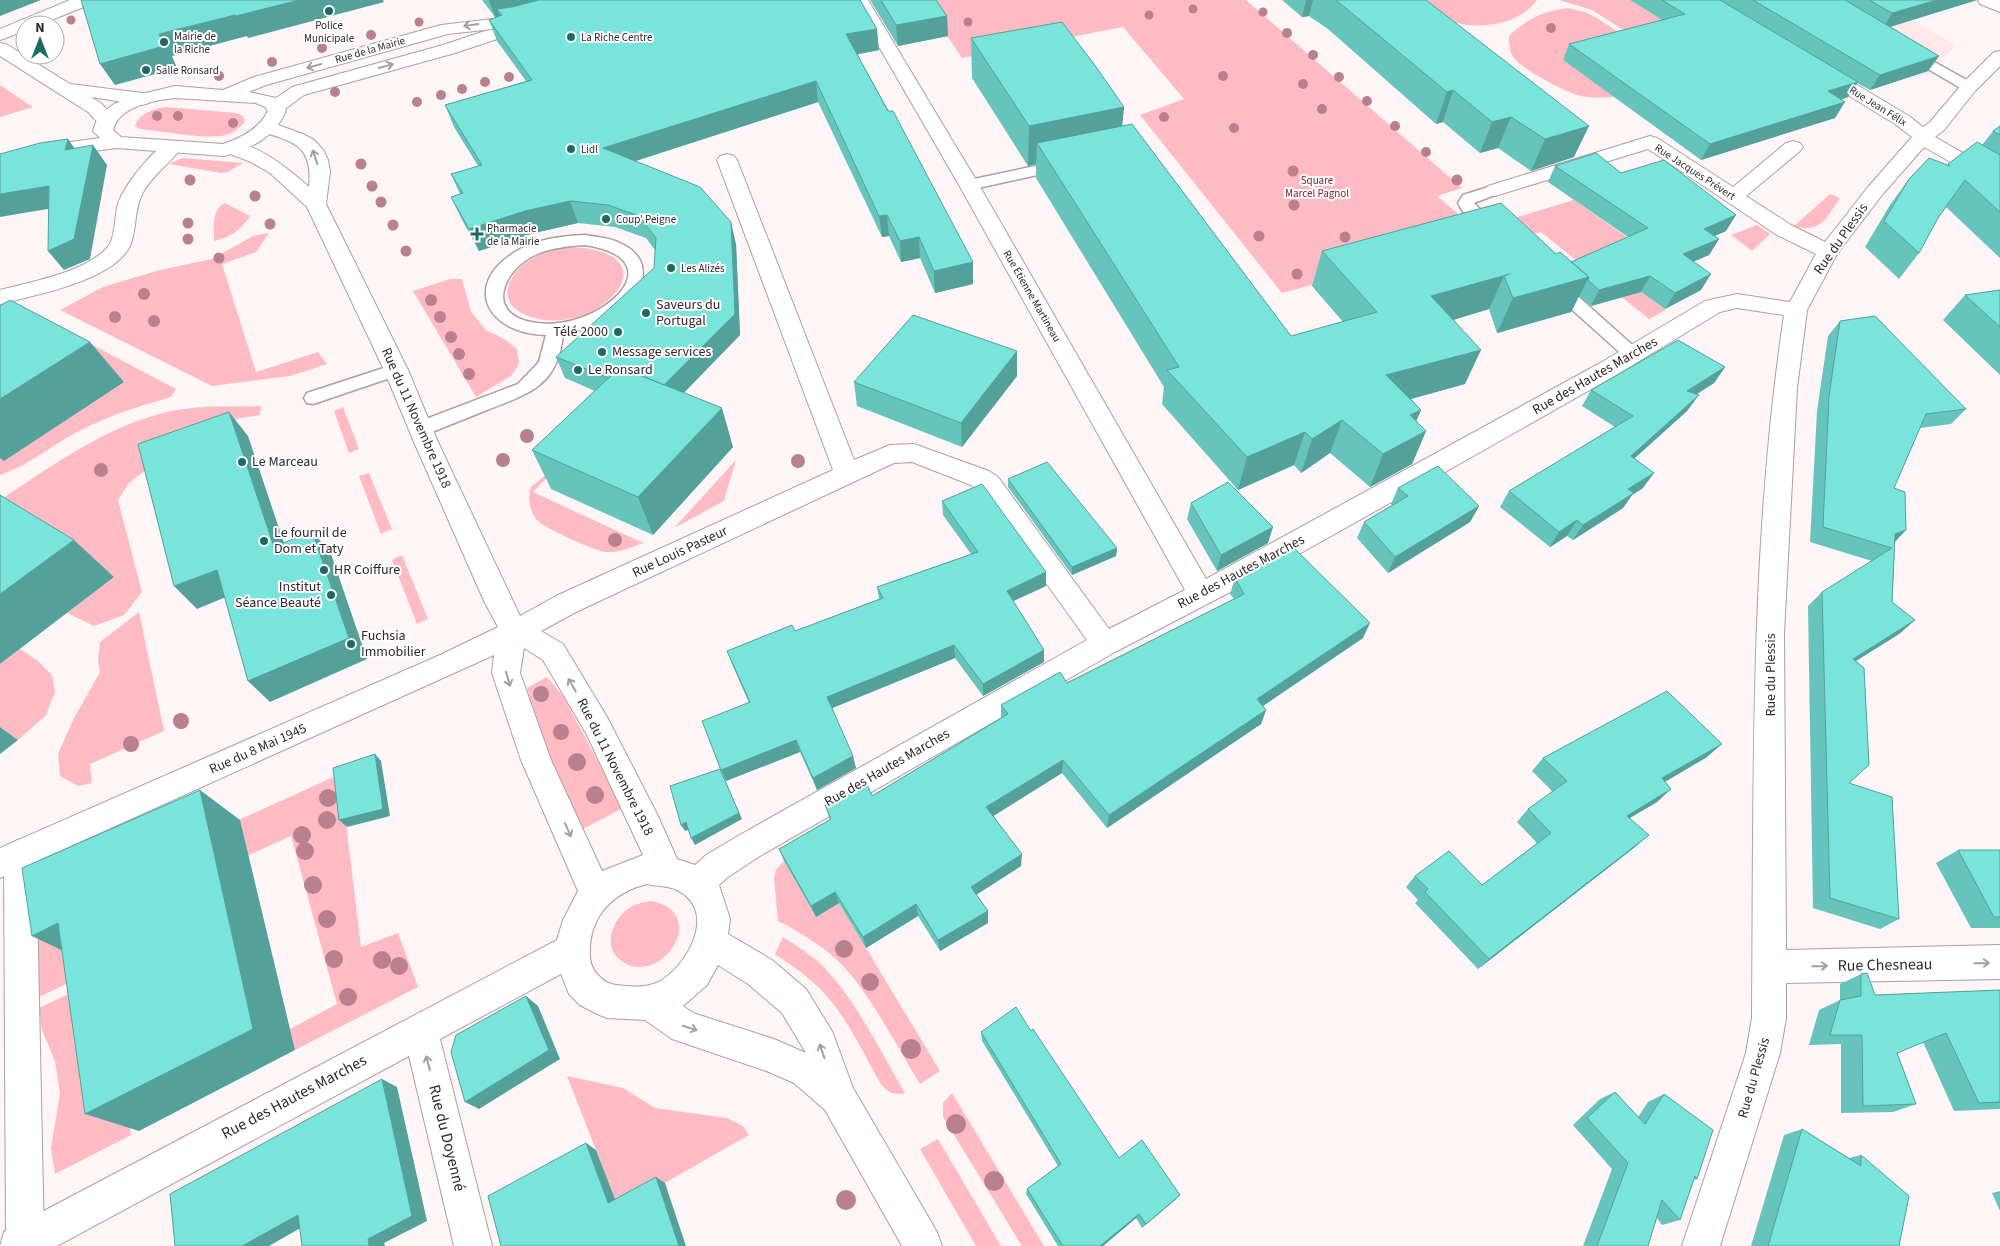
<svg xmlns="http://www.w3.org/2000/svg" width="2000" height="1246" viewBox="0 0 2000 1246" font-family="'Source Sans 3',sans-serif">
  <rect width="100%" height="100%" fill="#fdf5f6"/>
  <path fill="#ffe8ea" d="M1876,0L1945,39L1956,46L1928,71L1931,73L1912,78L1824,28Z"/>
  <path fill="#ffbbc4" d="M923,0H1246L1462,188L1437,196L1486,238L1282,293L1140,115L1184,99L1123,27L962,58Z
    M1414,0H1537C1519,25 1478,31 1451,21C1438,16 1426,7 1414,0Z
    M1559,0H1630L1783,97L1701,80L1592,10Z
    M1568,8L1585,12L1597,18L1672,68C1655,76 1634,91 1616,96C1606,98 1591,98 1581,96C1567,93 1518,68 1512,55C1509,49 1509,43 1509,36C1526,19 1544,11 1568,8Z
    M0,85L28,104L33,107L0,117Z
    M166,107L236,113L243,116L245,122C239,128 234,133 226,135C205,140 163,131 140,129L135,126C140,113 153,109 166,107Z
    M182,158L243,163L228,172L221,173L169,164Z
    M1830,194L1840,198C1827,217 1821,234 1794,226Z
    M1574,200L1638,245L1600,262L1666,310L1649,319L1541,232L1520,238L1514,218Z
    M225,203L250,216C241,230 231,237 214,241C214,228 211,210 225,203Z
    M1757,225L1770,234L1752,251L1731,235Z
    M269,233L256,252L222,264L256,372L318,352L327,364L290,376L212,386L60,310L103,287L160,270L212,259L253,236Z
    M571,247C679,252 597,339 531,317C493,305 506,272 535,257C546,252 558,249 571,247Z
    M450,279H462L471,312L486,330L504,339L517,349L519,364L511,376L476,397L413,291Z
    M47,321L176,389L171,397C140,406 110,415 81,430C53,444 30,465 0,475V348Z
    M261,406L260,415L241,418L220,425L150,467L129,483L118,500L142,592L124,615L94,626L67,613L113,577L0,500C55,464 117,418 184,409C209,405 236,407 261,406Z
    M343,407L359,449L349,453L334,411Z
    M736,460L724,501L674,528Z
    M562,462L533,492L643,543C631,547 619,553 606,552C595,551 547,529 539,522C530,514 527,497 531,487Z
    M369,473L392,529L381,534L359,476Z
    M402,555L428,619L417,624L392,560Z
    M139,612L164,731L90,764L92,783L78,786L60,776L58,754L73,720L100,672L98,661L100,642Z
    M20,649L38,661L52,675L55,692L46,715L18,740L0,727V664Z
    M547,677L563,696L623,808L583,829C560,783 538,738 527,688Z
    M340,774L361,947L398,933L418,987L295,1050L290,1029L337,1004L291,836L247,856L239,820Z
    M784,861L816,917L839,903L940,1071L920,1084C898,1048 878,1009 852,976C832,951 805,935 778,921L774,878L776,870Z
    M67,899L79,978L39,997V937Z
    M651,901C712,913 661,987 623,962C601,948 612,920 629,908C636,904 643,902 651,901Z
    M783,937C800,948 818,959 831,975C861,1010 882,1054 905,1093C893,1096 888,1092 881,1084C861,1050 844,1010 815,984C803,973 788,963 775,954Z
    M106,976L131,1135L55,1174L51,1148L60,1093L55,1061L42,1030L39,1008Z
    M567,1076L623,1088L655,1108L727,1118L743,1126L749,1135L619,1209Z
    M952,1093L1044,1246H1022L943,1117V1103Z
    M938,1139L1001,1246H976L920,1149Z"/>
  <g fill="none" stroke-linecap="round" stroke-linejoin="round">
    <defs>
      <path id="service" d="M1909,48L1974,84L1976,87L1974,90H1964L1904,55L1902,52Z
        M1064,160L1069,162L1072,165L1069,168L969,190L964,188L961,185L964,182L969,180Z
        M1495,185L1500,187L1503,190L1500,193L1474,203L1501,230L1499,233C1484,237 1464,216 1458,203L1463,195Z
        M585,235C597,237 611,238 622,244C659,262 641,300 614,317C599,326 581,331 563,334C558,386 530,393 487,410C467,418 447,426 427,434L420,436L413,434L411,429L413,424L518,384L539,362L546,335C488,334 461,286 515,252C536,239 561,236 585,235ZM585,245C682,260 595,336 531,322C486,313 502,272 533,256C549,248 567,246 585,245Z
        M1555,280L1561,281L1639,351L1642,355L1639,359L1633,361L1627,359L1549,289L1547,285L1549,281Z
        M396,364L402,366L405,370L402,374L313,404L307,403L304,398L307,393Z"/>
      <path id="pedestrian" d="M20,839L31,844L36,854L44,1242L42,1246H8L6,1242L4,854L9,844Z"/>
      <path id="minor" d="M70,0H93L91,4L39,25H25V31L0,40V29Z
        M852,0H868L979,185L1206,579L1602,362L1705,301L1737,294L1790,302L1816,254L1777,235L1648,149L1495,196L1488,194L1485,190L1488,186L1650,136L1657,138L1733,187L1786,143L1793,141L1800,143L1803,147L1800,151L1746,196L1791,225L1825,242L1868,187L1912,137L1895,124L1815,75L1812,71L1815,67L1821,66L1827,67L1909,116L1923,127L1930,122L1963,83L1994,52L2000,51V66L1975,91L1944,130L1935,137L2000,174V188L1993,186L1924,147L1882,195L1837,254L1807,310L1797,388L1784,633L1786,950L2000,945V979L1786,983V1018L1780,1053L1720,1246H1682L1746,1053L1752,1018C1754,784 1749,547 1784,315L1737,308L1720,312L1618,374L1447,471L1240,587L1115,652L760,856L728,877L719,885L730,919L728,934L772,960L806,989L832,1031L853,1088L937,1232L942,1246H902L825,1110L794,1083L769,1072L672,1039L645,1020L607,1018L595,1013L580,1005L569,994L561,974L440,1039L492,1246H454L409,1056L57,1246H0L4,1232L557,940L563,920L578,891L521,760L492,673L494,655L0,878V848L440,655L498,627L484,601L414,442L384,370L307,207L270,173L251,162L225,152L222,148L225,144C251,137 291,171 309,187C313,146 295,142 260,131L258,127L260,123L267,121L303,134L314,140L324,151L328,160L330,172L326,204L408,370L438,442L520,616L556,596L833,470L717,160L720,156L727,154L734,156L737,160L854,460L890,445L914,444L989,471L998,477L1109,629L1185,590L959,185ZM912,462L971,485L980,491L1087,640L738,836L706,855L695,865L677,859L658,816L607,717L563,644L541,631L576,612L894,463ZM524,648L543,660L587,735L643,855L602,871L551,760L520,673ZM647,884C656,886 669,886 677,890C717,910 690,962 662,980C650,987 638,987 625,986C613,985 606,984 598,975C590,967 589,957 590,947C592,913 615,892 647,884ZM718,965L748,984L782,1013L806,1053L774,1039L693,1013L683,1006L707,985Z
        M1978,0H2000V12L1980,4Z
        M0,43L6,44L70,84L142,93L149,95L151,99L149,103L142,105L91,97L102,104L116,121L114,125L107,127L100,125L88,112L0,56Z
        M172,141L179,143L182,147C170,164 152,175 142,194C134,210 137,229 130,246C113,281 35,295 0,304V290C31,282 85,272 107,248C116,238 114,217 118,204C123,187 155,145 172,141Z"/>
      <path id="tertiary" d="M576,0H603L601,4L519,26L448,34L266,85L249,92L276,98L292,87L443,45L485,31L491,30L497,31L500,35L497,39L455,53L304,95L285,109L286,111C275,137 251,149 224,156L116,148L50,157L0,171V159L48,145L100,138L93,131L96,122L105,111L114,104L137,95L175,86L223,90L254,77L441,25L518,16ZM175,98L256,103L265,107L268,111C259,129 241,138 223,144L121,137L113,130C119,106 155,100 175,98Z"/>
    </defs>
    <use href="#service" stroke="#b09d9f" stroke-width="3"/>
    <use href="#pedestrian" stroke="#b09d9f" stroke-width="2"/>
    <use href="#minor" stroke="#b09d9f" stroke-width="2"/>
    <use href="#tertiary" stroke="#b09d9f" stroke-width="2"/>
    <use href="#service" fill="#fff" fill-rule="evenodd"/>
    <use href="#pedestrian" fill="#fff" fill-rule="evenodd"/>
    <use href="#minor" fill="#fff" fill-rule="evenodd"/>
    <use href="#tertiary" fill="#fff" fill-rule="evenodd"/>
  </g>
  <g fill="#b9808f">
    <circle cx="1193" cy="9" r="4.5"/>
    <circle cx="1263" cy="12" r="4.5"/>
    <circle cx="1149" cy="15" r="4.5"/>
    <circle cx="71" cy="20" r="4.5"/>
    <circle cx="419" cy="22" r="4.5"/>
    <circle cx="968" cy="22" r="4.5"/>
    <circle cx="1551" cy="28" r="5"/>
    <circle cx="1287" cy="33" r="5"/>
    <circle cx="371" cy="35" r="5"/>
    <circle cx="322" cy="48" r="5"/>
    <circle cx="1313" cy="55" r="5"/>
    <circle cx="272" cy="62" r="5"/>
    <circle cx="219" cy="76" r="5"/>
    <circle cx="1223" cy="76" r="5"/>
    <circle cx="509" cy="77" r="5"/>
    <circle cx="1339" cy="77" r="5"/>
    <circle cx="485" cy="82" r="5"/>
    <circle cx="1303" cy="84" r="5"/>
    <circle cx="462" cy="89" r="5"/>
    <circle cx="335" cy="92" r="5"/>
    <circle cx="441" cy="95" r="5"/>
    <circle cx="1367" cy="101" r="5"/>
    <circle cx="417" cy="102" r="5"/>
    <circle cx="1322" cy="109" r="5"/>
    <circle cx="157" cy="116" r="5"/>
    <circle cx="178" cy="116" r="5"/>
    <circle cx="1164" cy="117" r="5"/>
    <circle cx="233" cy="123" r="5"/>
    <circle cx="1395" cy="126" r="5"/>
    <circle cx="1234" cy="128" r="5"/>
    <circle cx="1426" cy="152" r="5"/>
    <circle cx="361" cy="164" r="5.5"/>
    <circle cx="1293" cy="171" r="5.5"/>
    <circle cx="190" cy="180" r="5.5"/>
    <circle cx="1457" cy="180" r="5.5"/>
    <circle cx="372" cy="186" r="5.5"/>
    <circle cx="255" cy="196" r="5.5"/>
    <circle cx="381" cy="202" r="5.5"/>
    <circle cx="1294" cy="205" r="5.5"/>
    <circle cx="188" cy="223" r="5.5"/>
    <circle cx="270" cy="224" r="5.5"/>
    <circle cx="393" cy="225" r="5.5"/>
    <circle cx="1259" cy="236" r="5.5"/>
    <circle cx="1345" cy="237" r="5.5"/>
    <circle cx="188" cy="239" r="5.5"/>
    <circle cx="406" cy="251" r="5.5"/>
    <circle cx="219" cy="258" r="5.5"/>
    <circle cx="1297" cy="274" r="5.5"/>
    <circle cx="144" cy="294" r="6"/>
    <circle cx="431" cy="300" r="6"/>
    <circle cx="115" cy="317" r="6"/>
    <circle cx="440" cy="317" r="6"/>
    <circle cx="154" cy="321" r="6"/>
    <circle cx="451" cy="337" r="6"/>
    <circle cx="459" cy="354" r="6"/>
    <circle cx="469" cy="374" r="6"/>
    <circle cx="527" cy="436" r="7"/>
    <circle cx="503" cy="460" r="7"/>
    <circle cx="798" cy="461" r="7"/>
    <circle cx="101" cy="470" r="7"/>
    <circle cx="615" cy="540" r="7"/>
    <circle cx="541" cy="694" r="8"/>
    <circle cx="181" cy="721" r="8"/>
    <circle cx="561" cy="732" r="8"/>
    <circle cx="131" cy="744" r="8"/>
    <circle cx="577" cy="762" r="9"/>
    <circle cx="595" cy="795" r="9"/>
    <circle cx="328" cy="798" r="9"/>
    <circle cx="327" cy="820" r="9"/>
    <circle cx="302" cy="835" r="9"/>
    <circle cx="305" cy="851" r="9"/>
    <circle cx="313" cy="885" r="9"/>
    <circle cx="327" cy="919" r="9"/>
    <circle cx="844" cy="949" r="9"/>
    <circle cx="334" cy="959" r="9"/>
    <circle cx="382" cy="960" r="9"/>
    <circle cx="399" cy="966" r="9"/>
    <circle cx="870" cy="982" r="9"/>
    <circle cx="348" cy="997" r="9"/>
    <circle cx="911" cy="1049" r="10"/>
    <circle cx="956" cy="1124" r="10"/>
    <circle cx="994" cy="1181" r="10"/>
    <circle cx="846" cy="1200" r="10"/>
  </g>
  <path fill="#67c4bd" d="M482,0H860L879,50L857,54L973,262V284L935,293L920,258L901,262L889,236L882,237L818,102L636,161L736,244L740,335L684,393L733,447L653,535L551,489L532,450L595,391L565,378L556,357L654,268L655,250L646,238L615,227L578,223L534,233L479,251L461,218L451,197L460,194L451,174L478,166L454,127L445,105L526,81L497,41L489,20L500,16L495,17Z
    M870,0H936L947,16L948,36L898,46Z
    M1282,0H1426L1574,157L1531,171L1498,148L1480,153L1443,122L1436,124L1328,29L1309,16L1302,17Z
    M1630,0H1977L1890,27L1939,56L1928,71L1870,90L1857,83L1848,97L1841,100L1835,118L1701,160L1563,60L1569,44L1662,20Z
    M971,38L1124,107L1122,126L1291,336L1343,322L1312,286L1322,251L1556,254L1571,262L1628,237L1548,182L1555,166L1621,173L1726,231L1714,236L1719,239L1709,255L1694,261L1701,290L1665,309L1641,292L1591,306L1579,296L1571,312L1497,333L1489,309L1453,320L1465,384L1411,399L1421,410L1416,421L1426,431L1412,464L1370,487L1330,453L1301,473L1294,465L1238,490L1162,404L1164,387L1036,178V164L1028,166L972,78Z
    M2000,126V258L1946,207L1938,218L1919,253L1899,279L1865,247L1890,205L1909,179L1947,165L1982,145L1993,131Z
    M2000,290V375L1943,320L1965,295Z
    M1840,321L1966,409L1951,424L1920,428L1894,488L1895,542L1892,602L1915,620L1899,634L1856,661L1849,783L1899,919L1880,929L1813,908L1808,606L1822,592L1872,561L1810,542L1817,411L1828,336Z
    M1725,367L1714,383L1697,394L1687,411L1635,458L1643,488L1632,495L1623,508L1573,540L1567,536L1550,547L1500,507L1509,491L1615,427L1582,406L1591,390Z
    M1017,376L962,447L857,406L854,382Z
    M1008,479L1117,548L1116,556L1072,575L1008,487Z
    M1398,488L1479,506L1470,522L1388,573L1357,538L1364,522L1392,505L1391,504Z
    M942,501L1046,586L1013,601L1044,650V662L983,696L955,658L832,708L856,768L817,790L800,752L726,781L749,703L732,664L727,651L795,631L879,599L877,587L971,554L943,515Z
    M1191,503L1268,543L1217,571L1187,519Z
    M1235,578L1363,638L1263,706L1266,710L1261,724L1107,828L1062,773L993,816L1021,866L976,895L988,911V923L940,951L918,916L866,948L839,903L816,917L784,861L779,849L830,820L825,805L872,796L1001,718V705L1067,683L1234,599L1230,594Z
    M1707,757L1665,782L1657,802L1629,818L1635,847L1478,969L1415,903L1418,900L1406,887L1415,876L1482,885L1537,843L1517,822L1528,809L1553,792L1532,771L1543,758Z
    M1958,850H2000V928H1971L1936,863Z
    M1861,974L1875,995L2000,990V1109L1954,1111L1923,1042L1897,1053L1916,1104L1893,1112L1841,1113V1044L1809,1045L1819,1010L1840,1000V984Z
    M1031,1031L1119,1158L1175,1200L1142,1228L1136,1218L1103,1246H1058L1026,1194L1027,1189L1058,1166L982,1041L981,1032Z
    M1615,1092L1638,1117L1648,1102L1664,1094L1697,1179L1694,1180L1680,1220L1662,1225L1657,1218L1648,1246H1583L1612,1169L1573,1125L1600,1099Z
    M1802,1129L1849,1158L1861,1155L1899,1246H1751L1784,1135Z
    M2000,1191V1211L1992,1193Z"/>
  <path fill="#54a09a" d="M0,0H41L0,16Z
    M299,0H383L384,2L248,38L247,36L172,56L177,68L115,85L100,64L159,34L235,15Z
    M489,0H569L497,9L500,16L495,17Z
    M1306,0H1313L1309,16L1302,17Z
    M1937,0H1977L1883,29L1892,13Z
    M947,16L948,36L898,46L896,25Z
    M877,29L879,50L849,56L846,34Z
    M1939,56L1928,71L1870,90L1880,75Z
    M816,81L818,102L610,169L603,148Z
    M1858,82L1848,97L1818,107L1828,91Z
    M1453,90L1443,122L1436,124L1447,92Z
    M1845,102L1835,118L1701,160L1710,144Z
    M1124,107L1120,147L1037,143L1036,164L1028,166L1029,126Z
    M1511,117L1498,148L1480,153L1492,122Z
    M1589,126L1574,157L1531,171L1545,139Z
    M68,139L82,159L65,150Z
    M93,145L107,165L90,259L64,270L48,251Z
    M49,186L65,206L0,217V194Z
    M570,201L578,223L534,233L479,251L469,229L525,211Z
    M887,215L889,236L882,237L879,216Z
    M1736,215L1726,231L1694,245L1704,229Z
    M731,222L736,244L740,335L660,417L653,396Z
    M919,237L920,258L901,262L900,241Z
    M1719,239L1709,255L1674,270L1683,254Z
    M973,262V284L935,293L934,271Z
    M1510,274L1504,276L1489,309L1417,331L1431,296Z
    M1711,274L1701,290L1665,309L1675,293Z
    M1650,276L1641,292L1591,306L1599,290Z
    M1589,277L1571,312L1497,333L1513,298Z
    M90,342L124,382L4,461L0,458V399Z
    M1481,350L1465,384L1374,409L1386,375Z
    M1017,351V376L962,447L961,423Z
    M1725,367L1714,383L1676,407L1687,391Z
    M1699,395L1687,411L1620,471L1631,456Z
    M722,408L733,447L653,535L638,497Z
    M1421,410L1408,441L1426,431L1412,464L1370,487L1383,454L1410,415Z
    M229,412L248,436L293,570L274,547Z
    M1342,420L1330,453L1301,473L1312,439Z
    M1305,432L1294,465L1238,490L1247,457Z
    M1654,473L1643,488L1632,495L1623,508L1573,540L1583,525L1628,489Z
    M1479,506L1470,522L1388,573L1395,557Z
    M1577,520L1567,536L1550,547L1559,532Z
    M1273,527L1268,543L1217,571L1221,555Z
    M1906,530L1892,545L1895,534Z
    M312,531L331,554L367,659L270,702L248,681Z
    M74,540L114,577L0,664V594Z
    M1117,548L1116,556L1072,575V567Z
    M217,570L238,592L197,609L174,586Z
    M1046,572V586L1007,604V591Z
    M1915,620L1899,634L1838,672L1853,659Z
    M1370,623L1363,638L1251,714L1257,699Z
    M954,645L955,658L830,709L827,697Z
    M1044,650V662L983,696V684Z
    M1266,710L1261,724L1107,828L1109,815Z
    M0,727L18,740L0,754Z
    M796,740L800,752L726,781L721,770Z
    M1722,744L1707,757L1649,791L1662,778Z
    M375,754L381,761L390,816L347,827L339,820Z
    M853,756L856,768L817,790L813,778Z
    M1063,760L1062,773L987,820L986,807Z
    M723,776L742,819L695,845L691,838Z
    M1671,789L1657,802L1613,828L1627,816Z
    M200,790L240,820L295,1050L139,1131L85,1114Z
    M686,822L690,829L685,831L681,825Z
    M1649,835L1635,847L1478,969L1489,959Z
    M1022,854L1021,866L971,898V887Z
    M835,892L839,903L816,917L811,906Z
    M916,904L918,916L866,948L863,937Z
    M988,911V923L940,951L938,940Z
    M58,923L84,961L32,936Z
    M526,996L538,1006L560,1059L479,1109L465,1102Z
    M382,1079L397,1087L427,1221L384,1243L385,1246H369L368,1239Z
    M586,1143L596,1150L619,1209L608,1203Z
    M656,1177L665,1183L686,1246H679Z
    M1180,1195L1175,1200L1142,1228L1146,1224Z
    M1139,1214L1136,1218L1103,1246H1100Z
    M298,1215L316,1219L269,1246H242Z"/>
  <path fill="#78e4dc" stroke="#54a09a" d="M81,0H299L236,16L235,15L159,34L164,46L100,64Z
    M539,0H860L877,29L846,34L888,111H893L973,262L934,271L919,237L900,241L887,215L879,216L816,81L603,148L700,187L731,222L735,314L664,385L620,367L609,378L556,357L654,268L656,238L639,216L608,205L570,201L525,211L469,229L451,197L463,193L451,174L482,165L445,105L532,80L489,20L502,15L497,9L512,7Z
    M881,0H936L947,16L896,25Z
    M1336,0H1426L1589,126L1545,139L1511,117L1492,122L1453,90L1447,92Z
    M1662,0H1720L1858,82L1828,91L1845,102L1710,144L1569,44L1685,14Z
    M1753,0H1845L1939,56L1880,75Z
    M1869,0H1937L1892,13Z
    M1062,22L1094,64L1124,107L1029,126L971,38Z
    M1132,124L1291,336L1377,312L1322,251L1501,203L1556,254L1560,252L1589,277L1513,298L1504,276L1510,274L1431,296L1481,350L1386,375L1421,410L1410,415L1426,431L1383,454L1342,420L1312,439L1305,432L1247,457L1167,370L1179,367L1037,143Z
    M2000,126V135L1993,131Z
    M68,139L65,150L93,145L74,239L48,251L49,186L0,194V154L40,143Z
    M1977,142L2000,155V212L1965,180L1938,218L1919,253L1884,221L1909,179L1929,158L1950,166L1948,164Z
    M1596,153L1621,173L1664,160L1736,215L1704,229L1719,239L1683,254L1711,274L1675,293L1650,276L1599,290L1588,280L1589,277L1571,262L1648,228L1555,166Z
    M2000,290V327L1965,295Z
    M10,300L90,342L0,399V306Z
    M913,315L1017,351L961,423L854,382Z
    M1875,316L1966,409L1926,414L1894,488L1905,492L1906,530L1895,534L1892,602L1915,620L1853,659L1864,668L1869,765L1849,783L1892,797L1899,919L1830,898L1822,592L1892,548L1823,527L1829,396L1840,321Z
    M1678,340L1725,367L1687,391L1699,395L1631,456L1654,473L1628,489L1634,493L1583,525L1577,520L1559,532L1509,491L1633,416L1591,390Z
    M620,367L722,408L638,497L532,450Z
    M229,412L274,547L312,531L349,638L248,681L217,570L174,586L138,444Z
    M1047,462L1117,548L1072,567L1008,479Z
    M1438,466L1479,506L1395,557L1364,522L1408,496L1398,488Z
    M1228,482L1273,527L1221,555L1191,503Z
    M982,484L1046,572L1007,591L1044,650L983,684L954,645L827,697L853,756L813,778L796,740L721,770L702,721L750,702L727,651L792,625L795,631L883,598L877,587L978,552L942,501Z
    M0,495L74,540L0,594Z
    M1293,547L1370,623L1257,699L1266,710L1109,815L1063,760L986,807L1022,854L971,887L988,911L938,940L916,904L863,937L835,892L811,906L779,849L831,819L825,805L866,782L872,796L1008,714L1001,705L1060,672L1067,683L1244,594L1235,578Z
    M1667,691L1722,744L1662,778L1671,789L1627,816L1649,835L1489,959L1425,892L1428,889L1415,876L1449,851L1482,885L1551,833L1528,809L1567,781L1543,758Z
    M375,754L383,809L339,820L333,768Z
    M720,769L739,813L691,838L686,822L681,825L670,786Z
    M200,790L253,1029L85,1114L58,923L32,936L22,868Z
    M1958,850H2000V917H1994Z
    M1867,973L1875,995L2000,990V1102L1979,1103L1946,1033L1897,1053L1916,1104L1863,1106L1862,1035H1830L1840,1000L1861,996V974Z
    M526,996L549,1050L465,1102L451,1052L456,1035Z
    M1016,1007L1031,1031L1033,1029L1119,1158L1142,1140L1180,1195L1146,1224L1139,1214L1100,1246H1063L1027,1189L1061,1164L981,1032Z
    M382,1079L412,1216L368,1239L369,1246H302L298,1215L242,1246H175L170,1194Z
    M1615,1092L1645,1124L1664,1094L1713,1130L1697,1179L1695,1176L1680,1220L1662,1200L1648,1246H1597L1628,1163L1587,1118Z
    M1802,1129L1861,1166V1155L1909,1196L1899,1246H1768Z
    M586,1143L608,1203L656,1177L679,1246H501L488,1196Z"/>
  <defs><path id="oneway-shaft" d="M-6 0H5M1.5-3L5.5 0L1.5 3" fill="none" stroke-width="1.6" stroke-linecap="round" stroke-linejoin="round" transform="scale(1.25)"/></defs>
  <g stroke="#a29f9f">
    <use href="#oneway-shaft" transform="translate(471 25) rotate(172)"/>
    <use href="#oneway-shaft" transform="translate(314 66) rotate(164)"/>
    <use href="#oneway-shaft" transform="translate(386 66) rotate(-15)"/>
    <use href="#oneway-shaft" transform="translate(315 157) rotate(-109)"/>
    <use href="#oneway-shaft" transform="translate(508 679) rotate(74)"/>
    <use href="#oneway-shaft" transform="translate(572 685) rotate(-120)"/>
    <use href="#oneway-shaft" transform="translate(568 830) rotate(66)"/>
    <use href="#oneway-shaft" transform="translate(1982 963) rotate(-1)"/>
    <use href="#oneway-shaft" transform="translate(1820 966) rotate(-1)"/>
    <use href="#oneway-shaft" transform="translate(690 1028) rotate(18)"/>
    <use href="#oneway-shaft" transform="translate(822 1051) rotate(-109)"/>
    <use href="#oneway-shaft" transform="translate(428 1063) rotate(-104)"/>
  </g>
  <g fill="#1d6964" stroke="#fff" stroke-width="2">
    <circle cx="329" cy="11" r="5"/>
    <circle cx="571" cy="37" r="5"/>
    <circle cx="164" cy="42" r="5"/>
    <circle cx="146" cy="70" r="5"/>
    <circle cx="571" cy="149" r="5"/>
    <circle cx="606" cy="219" r="5"/>
    <path d="M474.5 226.5h5v5h5v5h-5v5h-5v-5h-5v-5h5z"/>
    <circle cx="671" cy="268" r="5"/>
    <circle cx="646" cy="313" r="5"/>
    <circle cx="618" cy="332" r="5"/>
    <circle cx="602" cy="352" r="5"/>
    <circle cx="578" cy="370" r="5"/>
    <circle cx="242" cy="462" r="5"/>
    <circle cx="264" cy="541" r="5"/>
    <circle cx="324" cy="570" r="5"/>
    <circle cx="331" cy="595" r="5"/>
    <circle cx="351" cy="644" r="5"/>
  </g>
  <g text-anchor="middle" dominant-baseline="central" stroke-width="4" stroke-linejoin="round" paint-order="stroke">
    <g font-size="11" fill="#31292a" stroke="#fff" text-anchor="start">
      <text x="329" y="25" text-anchor="middle">Police<tspan x="329" dy="13">Municipale</tspan></text>
      <text x="174" y="36">Mairie de<tspan x="174" dy="13">la Riche</tspan></text>
      <text x="581" y="37">La Riche Centre</text>
      <text x="156" y="70">Salle Ronsard</text>
      <text x="581" y="149">Lidl</text>
      <text x="616" y="219">Coup' Peigne</text>
      <text x="487" y="228">Pharmacie<tspan x="487" dy="13">de la Mairie</tspan></text>
      <text x="681" y="268">Les Alizés</text>
    </g>
    <g font-size="11" fill="#31292a" stroke="#fff">
      <text transform="translate(370 50) rotate(-16)">Rue de la Mairie</text>
      <text transform="translate(1878 106) rotate(32)">Rue Jean Félix</text>
      <text transform="translate(1695 172) rotate(33)">Rue Jacques Prévert</text>
      <text transform="translate(1032 296) rotate(60)">Rue Étienne Martineau</text>
    </g>
    <g font-size="11" fill="#82213a" stroke="#fff">
      <text x="1317" y="180">Square<tspan x="1317" dy="13">Marcel Pagnol</tspan></text>
    </g>
    <g font-size="14" fill="#31292a" stroke="#fff">
      <text transform="translate(1841 239) rotate(-55)">Rue du Plessis</text>
      <text transform="translate(1595 376) rotate(-30)">Rue des Hautes Marches</text>
      <text transform="translate(416 418) rotate(66)">Rue du 11 Novembre 1918</text>
      <text transform="translate(680 552) rotate(-25)">Rue Louis Pasteur</text>
      <text transform="translate(1241 572) rotate(-28)">Rue des Hautes Marches</text>
      <text transform="translate(1771 675) rotate(-90)">Rue du Plessis</text>
      <text transform="translate(258 749) rotate(-24)">Rue du 8 Mai 1945</text>
      <text transform="translate(615 767) rotate(63)">Rue du 11 Novembre 1918</text>
      <text transform="translate(887 768) rotate(-30)">Rue des Hautes Marches</text>
      <text transform="translate(1754 1078) rotate(-74)">Rue du Plessis</text>
    </g>
    <g font-size="14" fill="#31292a" stroke="#fff" text-anchor="start">
      <text x="656" y="305">Saveurs du<tspan x="656" dy="16">Portugal</tspan></text>
      <text x="608" y="332" text-anchor="end">Télé 2000</text>
      <text x="612" y="352">Message services</text>
      <text x="588" y="370">Le Ronsard</text>
      <text x="252" y="462">Le Marceau</text>
      <text x="274" y="533">Le fournil de<tspan x="274" dy="16">Dom et Taty</tspan></text>
      <text x="334" y="570">HR Coiffure</text>
      <text x="321" y="587" text-anchor="end">Institut<tspan x="321" dy="16">Séance Beauté</tspan></text>
      <text x="361" y="636">Fuchsia<tspan x="361" dy="16">Immobilier</tspan></text>
    </g>
    <g font-size="16" fill="#31292a" stroke="#fff">
      <text transform="translate(1885 965) rotate(-1)">Rue Chesneau</text>
      <text transform="translate(294 1097) rotate(-28)">Rue des Hautes Marches</text>
      <text transform="translate(447 1138) rotate(76)">Rue du Doyenné</text>
    </g>
  </g>
  <g transform="translate(40 40)"><circle r="24" fill="#ffffff" stroke="#ada9aa"/>
  <path d="M0-4L9 19L0 12L-9 19Z" fill="#1d6964"/>
  <text y="-8" font-size="14" font-weight="bold" text-anchor="middle" fill="#31292a">N</text>
  </g>
</svg>
